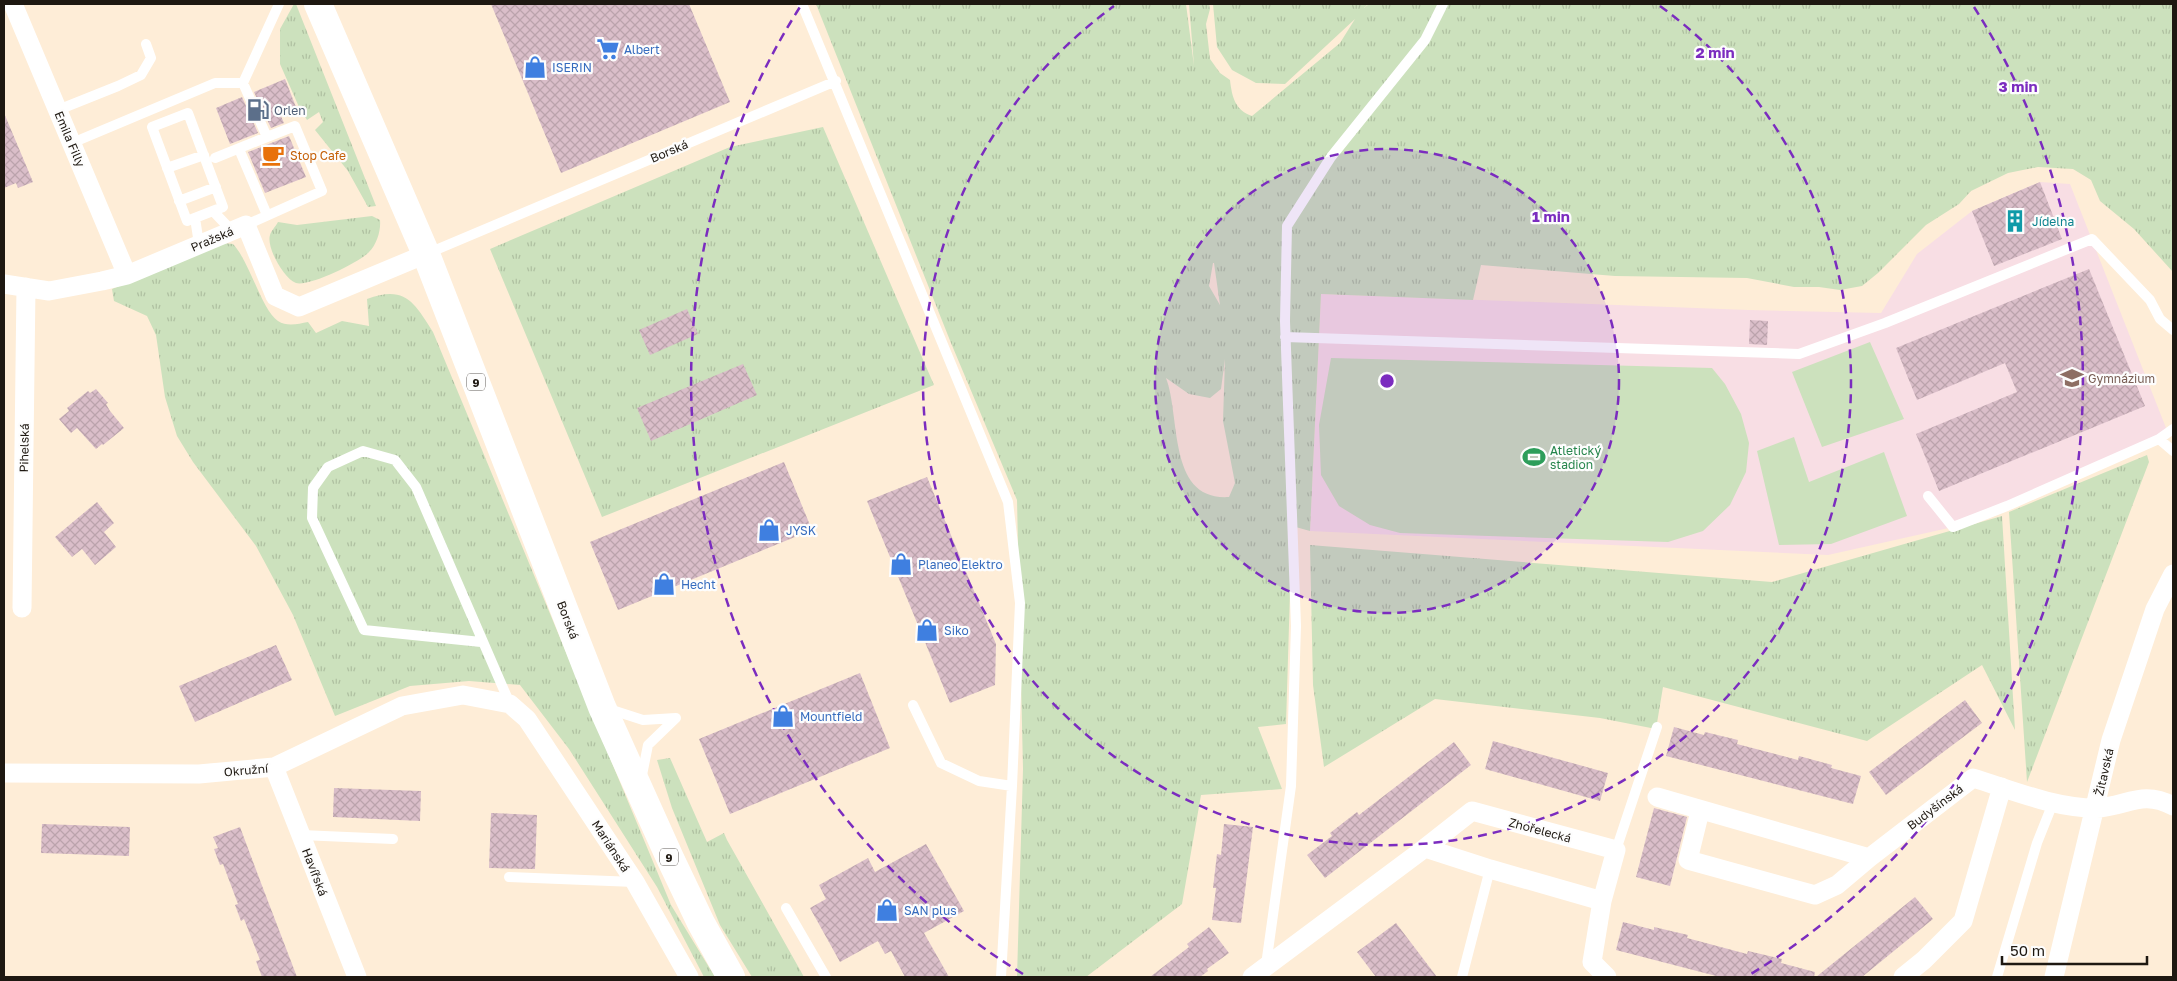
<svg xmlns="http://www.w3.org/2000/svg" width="2177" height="981" viewBox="0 0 2177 981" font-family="'Golos Text',sans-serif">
  <defs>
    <pattern id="grass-tufts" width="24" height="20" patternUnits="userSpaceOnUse" patternTransform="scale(1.25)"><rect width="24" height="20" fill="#cce1bd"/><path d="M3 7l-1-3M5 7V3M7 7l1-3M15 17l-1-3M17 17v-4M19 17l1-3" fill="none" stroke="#afc0a1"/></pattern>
    <pattern id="building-cross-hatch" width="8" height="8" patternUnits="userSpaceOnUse" patternTransform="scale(1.25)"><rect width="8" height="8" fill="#dabec9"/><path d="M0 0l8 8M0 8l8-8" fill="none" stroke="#bba3ac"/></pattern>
  </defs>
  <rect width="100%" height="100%" fill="#feedd7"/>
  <path fill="#f8dee4" d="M2040,182L2070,184L2168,433L1953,527L1828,555L1310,531L1321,294L1749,310L1881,313L1917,254L1972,211Z"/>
  <path fill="url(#grass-tufts)" fill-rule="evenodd" d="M294,4H296L376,206L368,207L348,171L315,130L323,122L319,112L307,120L299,107L280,64V29Z
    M816,4H1186L1194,66L1189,4H1209L1210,9L1206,24L1210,59L1220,73L1230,80C1232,97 1235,110 1252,116L1340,43L1355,19L1285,84L1256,83L1232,70L1217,47L1213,4H1368L1364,8L1369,4H2173V272L2134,229L2100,201L2091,180L2073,169L2038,167L2008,173L1971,191L1959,204L1926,225L1878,273L1862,286L1840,290L1819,287H1794L1747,278L1615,276L1481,265L1473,300L1321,294L1310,531L1292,526L1286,724L1258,727L1282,789L1201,795L1182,904L1086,977H1017L1023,769L1017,500L951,343ZM1213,263H1214L1220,305L1209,286ZM1225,359L1223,421L1235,483L1229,497C1167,501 1181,417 1166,378L1189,394L1210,398L1221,389Z
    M823,127L934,385L602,517L490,249L730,147Z
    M372,216L380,220C381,230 377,244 369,252C360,262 309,287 296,283C284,279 266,247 270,235C271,231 276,226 278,222L297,225Z
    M223,243L233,244C250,262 262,311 278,321C287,327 298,324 308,322L316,333L342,321L369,326L367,299C405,285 414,302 433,332L671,905L715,977H704L657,887L569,749L520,685L469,681L410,686L335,716L293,615L256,546L193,462L177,436L165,397L156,335L147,316L114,301L112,289Z
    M2147,455L2149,462L2027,782L2009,512Z
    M2002,516L2015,730L1982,665L1867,741L1663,687L1656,729L1600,718L1435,699L1324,767L1313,685L1310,545L1772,582Z
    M670,758L707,842L724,833L727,840L804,977H752L720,925L672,808L657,760Z"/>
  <path fill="#cce1bd" d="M1870,342L1904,419L1822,447L1792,372Z
    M1331,358L1712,368L1725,384L1741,414L1749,443L1746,472L1730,505L1703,531L1668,542L1400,533L1370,525L1339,506L1321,475L1319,425Z
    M1794,437L1809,482L1884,452L1907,516L1831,544L1779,545L1757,451Z"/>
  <path fill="url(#building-cross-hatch)" d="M491,4H689L730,102L561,173Z
    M285,79L296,107L280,114L284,123L271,128L254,92Z
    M242,97L258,133L230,144L216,108Z
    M4,113L33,182L18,188L16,183L4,188Z
    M289,136L306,177L265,193L248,152Z
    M2040,182L2062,239L1994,266L1972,211Z
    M2089,269L2145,406L1939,491L1916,434L2017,392L2005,363L1917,400L1896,348Z
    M687,309L698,334L650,355L639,330Z
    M1750,320L1768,321L1767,345L1749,344Z
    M743,364L757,395L651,441L637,408Z
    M96,389L108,403L106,404L110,411L124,428L103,445L102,444L96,449L77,428L71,433L59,419L69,411L67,408L88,391L90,393Z
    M784,462L812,530L618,610L590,542Z
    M927,477L996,644L995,685L950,703L867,501Z
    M97,502L114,523L104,532L116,547L95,565L82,549L72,557L55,537Z
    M276,645L292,680L195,722L179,686Z
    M860,673L890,748L730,814L699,739Z
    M1965,700L1982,723L1886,795L1869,772Z
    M1674,727L1704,735L1705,732L1738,740L1737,744L1798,760L1799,756L1832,765L1831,768L1861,776L1853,804L1666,756Z
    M1493,741L1608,773L1600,801L1485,769Z
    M1454,742L1471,765L1325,878L1307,855L1332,836L1330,833L1357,812L1359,815Z
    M334,788L421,791L420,821L333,817Z
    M1654,808L1687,817L1670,886L1636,877Z
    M491,813L537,815L535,869L489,868Z
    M42,824L130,827L129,856L41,853Z
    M1224,824L1253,827L1241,923L1212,920L1216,888H1213L1217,854L1221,855Z
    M240,827L261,883L297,977H262L256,961L260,960L244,919L241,921L235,905L238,904L223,864L220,865L214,849L218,848L213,837Z
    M926,844L964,911L924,933L949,977H905L891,951L885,954L878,941L840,962L810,908L826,899L819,885L868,858L875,872Z
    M1915,897L1933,919L1862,977H1816Z
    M1623,922L1654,930V927L1688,935L1687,938L1747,954L1748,951L1782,959L1781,963L1815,972L1814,977H1720L1616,950Z
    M1396,923L1415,948L1437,977H1376L1357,952Z
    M1209,927L1229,953L1207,969L1208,971L1200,977H1150L1189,947L1187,944Z"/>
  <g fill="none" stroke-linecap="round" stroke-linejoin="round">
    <path stroke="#fff" stroke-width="10" d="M802,4L1008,502L1020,603L1012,786L1001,977
      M58,110L118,86L141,75L151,58L146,44
      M188,113L223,207L187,221L152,127Z
      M72,143L215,83H243
      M239,149L267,215
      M215,158L267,137
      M167,168L204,155
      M179,201L216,187
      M213,211L232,231
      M195,218L199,244
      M246,225L322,191L295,126L267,137L243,83L279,4
      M426,254L836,81
      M1285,337L1799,354L1885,323L2092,239L2150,300L2160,319L2173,330
      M2173,429L2159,439L2173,451
      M1928,496L1953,527L2007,506L2159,439
      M481,642L364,630L312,518L313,488L328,467L363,451L395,460L416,487L510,704
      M913,705L941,763L979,781L1012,786
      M609,709L643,720L676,718
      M641,780L648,745L676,718
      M301,835L393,839
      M1616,850L1657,727
      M509,877L635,882
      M786,908L826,977
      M1266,965L1291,786L1296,626L1285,321L1287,226L1331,157L1425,40L1443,4
      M1462,977L1490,869
      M1997,977L2037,843L2053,803"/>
    <path stroke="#fff" stroke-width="19" d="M13,4L127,275
      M4,284L49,291L102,281L127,275L246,225L275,296L299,307L426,254
      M22,608L26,287
      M274,767L357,977
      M4,773L199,774L274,767L402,706L463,695L510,704L527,719L635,882L689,977
      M1657,797L1869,858L1973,778C2012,790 2054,808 2096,808C2126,807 2142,789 2173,806
      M1700,811L1688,860L1815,895L1837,885L1869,858
      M1602,901L1592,962L1607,977
      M1252,977L1425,848L1490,869L1602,901L1616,850L1472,811L1425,848
      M1903,977L1924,960L1963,921L2002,787
      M2054,977L2111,740L2155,609L2173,574"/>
    <path stroke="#fff" stroke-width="28" d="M318,4L426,254L602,707L670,858L701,923L731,977"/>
  </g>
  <circle cx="1387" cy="381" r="232" fill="#7b2cbf" fill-opacity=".12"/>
  <g fill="none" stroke="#7b2cbf" stroke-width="2.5" stroke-dasharray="9 6">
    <circle cx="1387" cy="381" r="232"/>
    <path d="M1660 6A464 464 0 1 1 1114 6"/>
    <path d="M1023 974A696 696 0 0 1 800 7M1974 7A696 696 0 0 1 1751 974"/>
  </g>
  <defs>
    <symbol id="supermarket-bare" viewBox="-9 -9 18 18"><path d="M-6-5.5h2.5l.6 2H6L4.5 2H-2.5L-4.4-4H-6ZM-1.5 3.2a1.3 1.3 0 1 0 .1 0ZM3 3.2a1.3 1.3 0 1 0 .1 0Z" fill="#3f7fe0" stroke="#fdfdfd" stroke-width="2.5" paint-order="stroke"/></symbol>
    <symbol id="shop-bare" viewBox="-9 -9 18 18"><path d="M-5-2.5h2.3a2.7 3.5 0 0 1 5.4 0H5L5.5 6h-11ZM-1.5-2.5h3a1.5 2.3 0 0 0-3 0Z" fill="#3f7fe0" stroke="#fdfdfd" stroke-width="2.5" paint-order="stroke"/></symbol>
    <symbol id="fuel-bare" viewBox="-9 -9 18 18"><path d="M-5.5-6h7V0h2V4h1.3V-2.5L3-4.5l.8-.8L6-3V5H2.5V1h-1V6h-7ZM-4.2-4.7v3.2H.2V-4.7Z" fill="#5c6f8a" stroke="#fdfdfd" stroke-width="2.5" paint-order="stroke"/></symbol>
    <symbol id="cafe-bare" viewBox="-9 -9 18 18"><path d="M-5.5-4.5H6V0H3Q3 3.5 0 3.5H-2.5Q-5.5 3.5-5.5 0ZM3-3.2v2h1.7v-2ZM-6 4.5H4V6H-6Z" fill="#e8710a" stroke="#fdfdfd" stroke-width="2.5" paint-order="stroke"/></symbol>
    <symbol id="building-bare" viewBox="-9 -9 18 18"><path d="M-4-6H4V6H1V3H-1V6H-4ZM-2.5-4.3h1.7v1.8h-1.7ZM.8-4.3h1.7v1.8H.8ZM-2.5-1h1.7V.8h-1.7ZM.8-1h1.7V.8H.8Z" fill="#0f9aa8" stroke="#fdfdfd" stroke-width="2.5" paint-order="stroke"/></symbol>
    <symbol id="university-bare" viewBox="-9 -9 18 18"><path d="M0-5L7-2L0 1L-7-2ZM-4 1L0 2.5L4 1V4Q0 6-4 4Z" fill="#8d6e63" stroke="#fdfdfd" stroke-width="2.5" paint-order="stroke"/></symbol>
    <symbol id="stadium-bare" viewBox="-9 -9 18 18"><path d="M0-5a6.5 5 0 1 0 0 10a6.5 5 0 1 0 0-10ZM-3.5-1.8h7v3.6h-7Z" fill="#2e9e5b" stroke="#fdfdfd" stroke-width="2.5" paint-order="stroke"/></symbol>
  </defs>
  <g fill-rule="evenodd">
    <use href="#supermarket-bare" x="592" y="33" width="32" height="32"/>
    <use href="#shop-bare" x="519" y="51" width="32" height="32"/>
    <use href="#fuel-bare" x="242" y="94" width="32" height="32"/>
    <use href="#cafe-bare" x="257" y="139" width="32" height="32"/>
    <use href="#building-bare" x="1999" y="205" width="32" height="32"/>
    <use href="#university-bare" x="2056" y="362" width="32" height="32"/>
    <use href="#stadium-bare" x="1518" y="441" width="32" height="32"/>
    <use href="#shop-bare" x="753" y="514" width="32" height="32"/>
    <use href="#shop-bare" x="885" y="548" width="32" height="32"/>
    <use href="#shop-bare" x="648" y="568" width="32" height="32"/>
    <use href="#shop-bare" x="911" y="614" width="32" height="32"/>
    <use href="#shop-bare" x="767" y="700" width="32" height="32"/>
    <use href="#shop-bare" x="871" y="894" width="32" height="32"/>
  </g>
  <g text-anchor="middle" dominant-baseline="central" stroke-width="4.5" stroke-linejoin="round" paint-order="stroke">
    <g fill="#fdfdfd" stroke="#615d58" stroke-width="1">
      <rect x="467" y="373.5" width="18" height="17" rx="4"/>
      <rect x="660" y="848.5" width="18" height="17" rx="4"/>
    </g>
    <g font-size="11" font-weight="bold" fill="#1e1811">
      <text x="476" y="382">9</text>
      <text x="669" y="857">9</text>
    </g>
    <g font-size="12" fill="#366cbe" stroke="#fdfdfd" text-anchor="start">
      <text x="624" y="49">Albert</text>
      <text x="552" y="67">ISERIN</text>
      <text x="786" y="530">JYSK</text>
      <text x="918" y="564">Planeo Elektro</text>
      <text x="681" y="584">Hecht</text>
      <text x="944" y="630">Siko</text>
      <text x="800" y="716">Mountfield</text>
      <text x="904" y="910">SAN plus</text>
    </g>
    <g font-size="12" fill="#4e5e75" stroke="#fdfdfd" text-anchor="start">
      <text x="274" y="110">Orlen</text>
    </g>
    <g font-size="12" fill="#1e1811" stroke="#fdfdfd">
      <text transform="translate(70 139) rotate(67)">Emila Filly</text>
      <text transform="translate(669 151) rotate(-23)">Borská</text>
      <text transform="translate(212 239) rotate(-23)">Pražská</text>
      <text transform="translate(24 448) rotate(-89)">Pihelská</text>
      <text transform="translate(568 620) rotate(69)">Borská</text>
      <text transform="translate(246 770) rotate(-5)">Okružní</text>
      <text transform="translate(2104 772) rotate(-77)">Žitavská</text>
      <text transform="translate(1935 807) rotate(-37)">Budyšínská</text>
      <text transform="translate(1540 830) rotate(15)">Zhořelecká</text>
      <text transform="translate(611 846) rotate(57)">Mariánská</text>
      <text transform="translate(315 872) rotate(69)">Havířská</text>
    </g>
    <g font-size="12" fill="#c56008" stroke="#fdfdfd" text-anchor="start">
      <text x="290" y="155">Stop Cafe</text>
    </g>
    <g font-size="12" fill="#0d838f" stroke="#fdfdfd" text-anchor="start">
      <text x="2032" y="221">Jídelna</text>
    </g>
    <g font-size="12" fill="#785e54" stroke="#fdfdfd" text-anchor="start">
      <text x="2088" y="378">Gymnázium</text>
    </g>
    <g font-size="12" fill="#27864d" stroke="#fdfdfd" text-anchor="start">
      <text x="1550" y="450">Atletický<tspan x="1550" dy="14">stadion</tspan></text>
    </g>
  </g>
  <circle cx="1387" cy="381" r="8" fill="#7b2cbf" stroke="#fdfdfd" stroke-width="2.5"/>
  <g font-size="15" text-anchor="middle" font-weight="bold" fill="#7b2cbf" stroke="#fdfdfd" stroke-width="4.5" stroke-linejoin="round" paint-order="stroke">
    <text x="1715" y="58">2 min</text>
    <text x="2018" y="92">3 min</text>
    <text x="1551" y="222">1 min</text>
  </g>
  <rect width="2177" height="981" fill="none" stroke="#1e1811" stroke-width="10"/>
  <path d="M2002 956v8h145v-8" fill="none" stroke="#1e1811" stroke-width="2.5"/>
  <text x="2010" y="956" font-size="15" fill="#1e1811" stroke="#fdfdfd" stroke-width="4" paint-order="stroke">50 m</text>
</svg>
